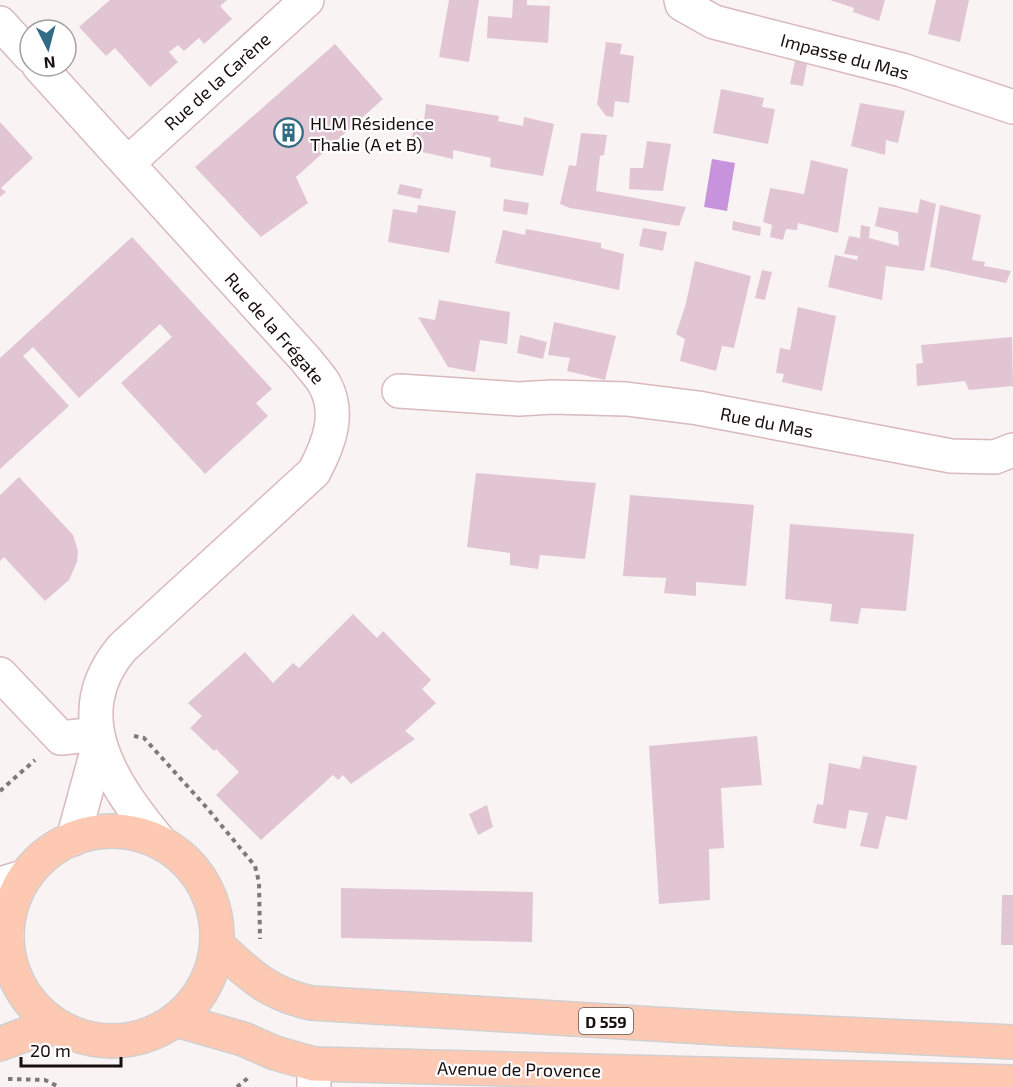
<svg xmlns="http://www.w3.org/2000/svg" width="1013" height="1087" viewBox="0 0 1013 1087" font-family="'Exo 2',sans-serif">
  <rect width="100%" height="100%" fill="#faf3f4"/>
  <path fill="#c893dd" d="M712,159L735,163L727,211L704,207Z"/>
  <path fill="#e1c5d3" d="M110,0H227L220,6L232,19L204,44L199,38L184,51L178,45L169,52L178,62L150,87L115,48L106,56L79,27Z
    M449,0H479L469,62L439,57Z
    M513,0H527V5L550,6L548,43L487,38L488,16L512,18Z
    M830,0H885L879,21L853,12L854,8Z
    M936,0H969L960,42L928,34Z
    M606,42L622,44L620,54L634,56L629,103L615,101L613,117L606,116L597,104Z
    M335,44L383,99L296,177L308,203L261,237L195,167Z
    M795,61L807,64L803,86L790,84Z
    M721,89L764,98L762,107L775,109L768,144L713,133Z
    M860,103L905,111L898,143L886,140L885,155L851,146Z
    M426,104L499,116L498,121L523,126L524,117L554,124L543,176L490,167L491,158L453,150V159L409,149L416,119L424,121Z
    M0,122L33,158L1,188L6,192L0,197Z
    M581,133L607,135L604,155L600,156L596,191L686,207L679,226L570,208L560,204L569,165L576,166Z
    M647,141L671,144L663,191L629,189L630,168H643Z
    M811,160L848,169L838,233L798,223L797,230L786,229L783,240L770,237L772,225L763,222L770,188L804,194Z
    M400,184L423,189L420,199L397,194Z
    M504,199L529,203L527,215L503,211Z
    M920,199L936,204L924,271L886,266L882,300L828,287L835,255L857,260L858,256L844,254L849,236L860,238L861,225L870,227L869,238L899,246L898,232L875,226L879,207L918,213Z
    M418,205L456,211L449,253L388,242L393,209L417,213Z
    M940,205L981,215L972,260L985,262L984,266L1011,271L1006,283L930,267Z
    M733,221L761,227L760,236L732,230Z
    M643,228L667,232L663,251L639,246Z
    M526,229L601,243V248L624,254L619,290L495,263L503,230L525,235Z
    M132,237L272,389L256,403L268,416L205,474L121,383L172,337L160,324L79,398L33,347L23,356L69,406L0,469V358Z
    M695,261L751,276L734,348L722,346L716,371L680,361L685,339L676,334L686,303Z
    M762,270L772,272L765,300L755,298Z
    M439,300L510,312L507,344L480,340L475,372L448,367L418,317L435,320Z
    M798,307L836,316L822,391L782,382L784,374L776,373L780,348L790,350Z
    M554,322L616,336L605,380L567,371L570,358L548,355Z
    M520,335L547,342L543,359L517,353Z
    M1012,337L1013,386L969,390L965,381L917,386L916,364L923,363L921,345Z
    M476,473L596,483L585,559L540,555L538,569L510,565V553L467,547Z
    M19,477L73,535L78,551L77,562L69,580L45,601L4,557L0,561V495Z
    M630,495L754,505L746,586L696,582V596L664,593L666,578L623,576Z
    M790,524L914,534L906,611L861,608L858,624L830,621L832,604L785,599Z
    M353,614L377,638L383,631L431,680L422,689L436,703L405,731L415,739L351,784L343,775L338,780L333,775L261,840L216,795L239,772L216,749L214,751L190,728L202,716L188,703L245,652L273,683L293,663L299,668Z
    M757,736L762,785L721,788L724,848L709,849L710,900L659,904L649,746Z
    M863,756L917,766L907,820L886,816L878,849L860,846L868,813L849,810L846,829L813,823L817,804L823,805L829,763L860,769Z
    M487,805L493,827L478,835L469,814Z
    M341,888L533,892L532,942L341,938Z
    M1002,895H1013V945H1001Z"/>
  <g fill="none" stroke-linecap="round" stroke-linejoin="round">
    <defs>
      <path id="minor" d="M681,0L682,4L714,22L902,70L1013,107
        M0,23L30,56
        M39,66L307,361C312,368 319,375 324,383C341,413 329,444 314,472L122,648C64,717 114,786 161,843
        M128,163L307,0
        M399,391L519,399L552,397L626,399L698,408L951,456L995,457L1013,450
        M0,674L61,738L97,734
        M73,839L99,744
        M0,884L26,876
        M0,932L7,935
        M314,1064V1087"/>
      <path id="major" d="M7 936a105 105 0 1 1 210 0a105 105 0 1 1-210 0Z
        M217,945C250,975 267,993 311,1003L736,1029L1013,1042
        M176,1020L243,1039L275,1053L314,1064L1013,1082
        M0,1044L35,1031L61,1028"/>
    </defs>
    <use href="#minor" stroke="#d9b9bb" stroke-width="36"/>
    <use href="#major" stroke="#d1cfcf" stroke-width="36"/>
    <path stroke="#827879" stroke-width="4" stroke-dasharray="4.5 4.5" stroke-linecap="butt" d="M134,736L144,738L207,808L255,866L259,882L260,939
      M0,791L35,760
      M8,1079L45,1080L59,1087
      M237,1087L248,1078"/>
    <use href="#minor" stroke="#fff" stroke-width="33"/>
    <use href="#major" stroke="#fec9b2" stroke-width="33"/>
  </g>
  <defs>
    <symbol id="building-ring" viewBox="-11 -11 22 22"><circle r="9.5" fill="#fff" stroke="#326b84" stroke-width="1.5"/><path d="M-4-6H4V6H1V3H-1V6H-4ZM-2.5-4.3h1.7v1.8h-1.7ZM.8-4.3h1.7v1.8H.8ZM-2.5-1h1.7V.8h-1.7ZM.8-1h1.7V.8H.8Z" fill="#326b84"/></symbol>
  </defs>
  <g fill-rule="evenodd">
    <use href="#building-ring" x="272" y="116" width="33" height="33"/>
  </g>
  <g text-anchor="middle" dominant-baseline="central" stroke-width="4.5" stroke-linejoin="round" paint-order="stroke">
    <rect fill="#fff" stroke="#5e5657" stroke-width="1.5" x="579" y="1008" width="54" height="26" rx="4.5"/>
    <g font-size="16" font-weight="bold" fill="#190e0f">
      <text x="606" y="1021">D 559</text>
    </g>
    <g font-size="18" fill="#190e0f" stroke="#fff">
      <text transform="translate(845 56) rotate(15)">Impasse du Mas</text>
      <text transform="translate(217 81) rotate(-42)">Rue de la Carène</text>
      <text transform="translate(275 328) rotate(49)">Rue de la Frégate</text>
      <text transform="translate(767 422) rotate(11)">Rue du Mas</text>
      <text transform="translate(519 1069) rotate(1)">Avenue de Provence</text>
    </g>
    <g font-size="18" fill="#190e0f" stroke="#fff" text-anchor="start">
      <text x="310" y="123">HLM Résidence<tspan x="310" dy="21">Thalie (A et B)</tspan></text>
    </g>
  </g>
  <g transform="translate(48 48) rotate(174)"><circle r="28" fill="#ffffff" stroke="#a39f9f" stroke-width="1.5"/>
  <path d="M0-4.5L10 22L0 15L-10 22Z" fill="#326b84"/>
  <text y="-9" font-size="16" font-weight="bold" text-anchor="middle" fill="#190e0f">N</text>
  </g>
  <path d="M21 1057v9h100v-9" fill="none" stroke="#190e0f" stroke-width="3"/>
  <text x="30" y="1057" font-size="18" fill="#190e0f" stroke="#ffffff" stroke-width="4.5" paint-order="stroke">20 m</text>
</svg>
